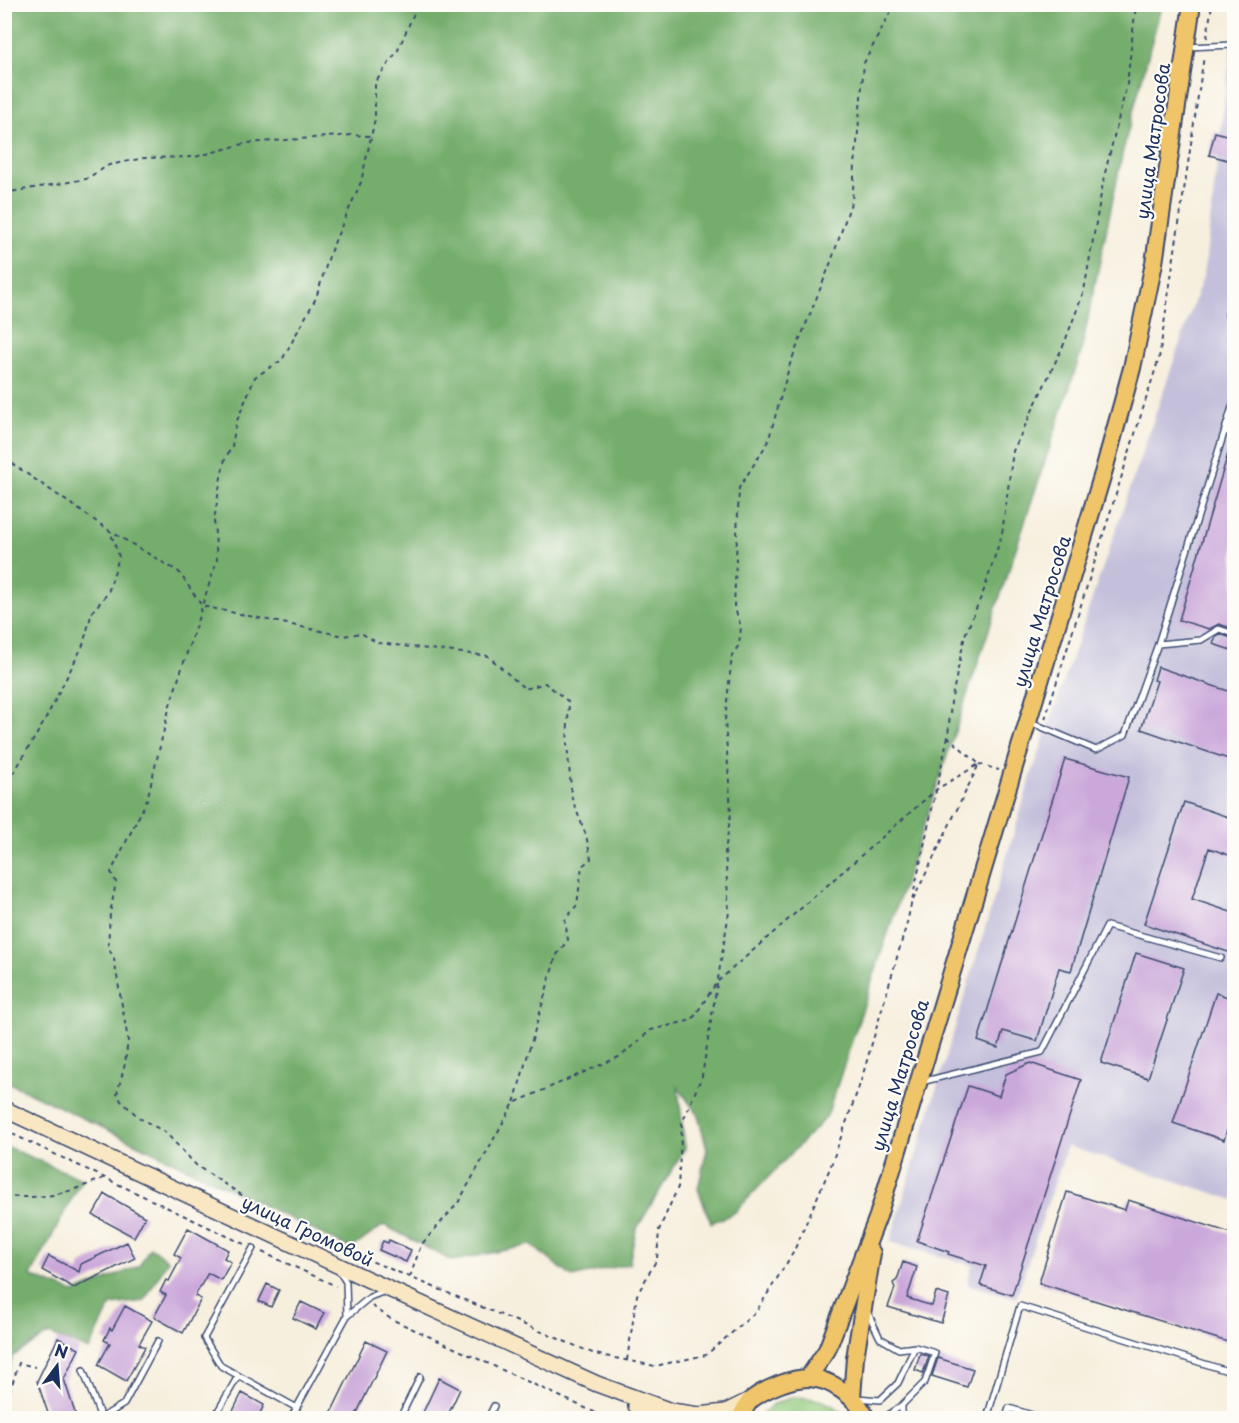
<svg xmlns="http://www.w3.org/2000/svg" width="1239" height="1423" viewBox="0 0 1239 1423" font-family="'Playpen Sans',sans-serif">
  <rect width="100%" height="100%" fill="#fdfcf7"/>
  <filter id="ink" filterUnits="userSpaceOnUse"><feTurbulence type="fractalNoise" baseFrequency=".0167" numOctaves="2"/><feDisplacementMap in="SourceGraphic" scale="12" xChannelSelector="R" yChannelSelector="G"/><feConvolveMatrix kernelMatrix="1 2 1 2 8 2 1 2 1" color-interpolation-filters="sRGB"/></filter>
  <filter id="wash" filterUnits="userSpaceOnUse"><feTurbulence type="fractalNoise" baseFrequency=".008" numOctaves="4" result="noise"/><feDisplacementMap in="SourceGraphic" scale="24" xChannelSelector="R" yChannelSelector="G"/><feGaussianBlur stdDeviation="1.35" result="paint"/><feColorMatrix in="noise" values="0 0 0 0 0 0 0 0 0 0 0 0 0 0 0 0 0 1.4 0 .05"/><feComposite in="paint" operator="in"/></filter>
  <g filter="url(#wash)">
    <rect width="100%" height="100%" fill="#f7efde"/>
    <path fill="#c4c0db" d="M1234,22V1200L1067,1146L1016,1298L967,1284L972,1265L890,1242L1032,773L1204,273Z"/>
    <path fill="#91c97c" stroke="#567c6d" stroke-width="1.5" d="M793,1397C818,1398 830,1400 848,1418H758L772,1405Z"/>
    <path fill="#74ad6c" stroke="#486e65" stroke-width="1.5" d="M4,5H1160V11L1124,146L1080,356L827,1116L734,1213L711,1223L698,1189L707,1149L698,1115L678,1087L685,1148L636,1230L629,1264L572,1277L531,1245L452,1261L384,1225L351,1249L208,1178L5,1081Z
      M5,1146L82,1179L31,1276L74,1293L139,1266L150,1247L168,1260L144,1301L111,1305L89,1350L49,1334L13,1356L5,1383Z"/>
    <g id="blocks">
      <path fill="#cba8da" d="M1215,132L1234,137V148L1231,161L1209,155Z
        M1232,440L1234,441V629L1219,624L1209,629L1179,620Z
        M1220,634L1234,639V651L1213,644L1216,637Z
        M1158,667L1234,693V761L1141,729L1157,681L1154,680Z
        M1065,759L1129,777L1071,971L1059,968L1037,1041L1003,1031L998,1048L978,1041Z
        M1184,802L1234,819V857L1209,848L1192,899L1234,913V954L1144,924Z
        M1136,953L1184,968L1148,1078L1101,1063Z
        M1216,993L1234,999V1107L1224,1140L1173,1123Z
        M1030,1063L1081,1080L1012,1295L980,1285L986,1266L948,1254L949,1252L917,1241L968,1086L999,1096L1006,1074Z
        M1067,1192L1125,1210L1128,1200L1234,1234V1344L1039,1283Z
        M105,1194L145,1217L134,1237L93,1215Z
        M188,1228L228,1250L224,1258L231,1262L221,1280L208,1273L195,1296L201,1299L183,1333L154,1317L166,1295L160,1292L166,1280L169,1281L181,1258L174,1254Z
        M389,1240L411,1250L406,1262L379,1250L383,1241L388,1243Z
        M127,1242L135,1258L74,1288L42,1270L49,1256L79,1272L81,1264Z
        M903,1262L917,1267L907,1298L932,1306L936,1292L949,1296L941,1323L888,1307L895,1288L893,1283L897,1280Z
        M267,1284L279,1290L271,1307L259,1301Z
        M301,1302L324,1313L316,1329L293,1318Z
        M125,1306L152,1321L139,1344L145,1347L126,1381L98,1365L110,1343L104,1340L110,1328L112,1330Z
        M58,1338L79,1349L64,1379L77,1419H50L37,1381Z
        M366,1341L387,1351L354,1419H328Z
        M920,1354L929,1356L923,1373L915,1370Z
        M938,1358L973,1369L967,1387L932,1376Z
        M439,1378L460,1389L446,1419H420Z
        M242,1393L264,1405L257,1419H229Z"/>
    </g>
  </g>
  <g filter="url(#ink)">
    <use href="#blocks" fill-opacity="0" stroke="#3c4c71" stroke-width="1.5"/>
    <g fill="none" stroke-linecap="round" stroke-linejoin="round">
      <defs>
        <path id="service" d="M1187,47L1234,45
          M1234,284L1228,315L1234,326
          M1225,431L1234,434
          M1158,644L1234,401
          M1030,722L1096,750L1125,735L1158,644L1201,640L1219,629L1234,634
          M921,1082L1042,1052L1107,926L1221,958
          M253,1248L204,1338L221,1366L297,1408
          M339,1271L346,1282L347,1316
          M867,1311L880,1338L899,1349L915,1347L935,1353L925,1382L902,1405V1418
          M83,1370L101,1418
          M857,1398L880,1400L898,1383L915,1347
          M101,1418L124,1404L158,1341
          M214,1418L238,1376
          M291,1418L347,1316L370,1297L385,1291
          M400,1418L420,1377
          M488,1418L494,1406
          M884,1418L902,1405
          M987,1418L1020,1306L1234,1373
          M1006,1418L1009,1408L1042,1418"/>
        <path id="secondary" d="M4,1109L367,1279L597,1384L671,1411L699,1415L726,1412L750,1400
          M636,1406L659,1418"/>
        <path id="primary" d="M808,1378L827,1350L878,1216L1104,470L1132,368L1154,263L1192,4
          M852,1397L855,1358L872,1253
          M740,1418C743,1412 747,1403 752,1399C765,1389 791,1378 808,1378C830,1378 858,1398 866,1418"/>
      </defs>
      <use href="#service" stroke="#3c4c71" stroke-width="8"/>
      <use href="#secondary" stroke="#3c4c71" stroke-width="18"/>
      <use href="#primary" stroke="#3c4c71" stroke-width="20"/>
      <path stroke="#3c4c71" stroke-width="2" stroke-dasharray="4.5 4.5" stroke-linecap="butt" d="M1207,38L1212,4
        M4,193L86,179L109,165L144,158L195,157L247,143L353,135L371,136
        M4,458L110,531L179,572L202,606L344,636L361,633L378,643L488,656L525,689L545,683L569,702L567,743L572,799L586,835L591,859L582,866L577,905L565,920L568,940L556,956L514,1103
        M1045,719L1159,358L1204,56
        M979,764L999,770
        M4,789L44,722L83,645L92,612L108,593L119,557L110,531
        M913,900L979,764L948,737
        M4,1130L246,1245
        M4,1196C47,1200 68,1193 106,1177
        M259,1214L257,1205L197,1166L165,1132L141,1119L121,1101L117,1094L125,1064L128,1040L114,959L108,947L110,914L116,882L111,872L147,800L170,705L217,560L214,521L221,477L225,459L232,446L236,423L255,377L282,360L316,298L331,250L361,182L375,119V83L398,50L418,4
        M306,1234L595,1354L655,1366L706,1355L756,1312L793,1253L830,1168L861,1081L907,923L948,736L951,702L965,635L984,590L1002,534L1013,451L1064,344L1084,291L1104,177L1127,84L1136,4
        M262,1252L336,1286
        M410,1277L421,1245L458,1203L514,1103L621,1056L651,1030L692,1020L717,982L937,789L979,764L971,769
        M372,1306L391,1319L607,1418
        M627,1360L637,1295L657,1259L659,1230L678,1187L682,1123L702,1076L729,912L725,851L731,813L725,720L732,655L739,645L741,627L734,606L739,488L768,442L790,364L831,262L852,200L864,63L890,13V4
        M4,1409L19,1363L35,1367"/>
      <use href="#service" stroke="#fff" stroke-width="5"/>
      <use href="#secondary" stroke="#f9e7c3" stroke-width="15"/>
      <use href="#primary" stroke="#f0c469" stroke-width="16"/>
    </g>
  </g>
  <g text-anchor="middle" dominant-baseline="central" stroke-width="4.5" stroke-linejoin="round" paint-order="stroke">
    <g font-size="18" fill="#1b2f5e" stroke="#fdfcf7">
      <text transform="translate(1152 141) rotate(-82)">улица Матросова</text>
      <text transform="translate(1041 611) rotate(-73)">улица Матросова</text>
      <text transform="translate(899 1075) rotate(-73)">улица Матросова</text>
      <text transform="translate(308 1230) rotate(25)">улица Громовой</text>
    </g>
  </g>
  <rect width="1239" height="1423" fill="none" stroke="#fdfcf7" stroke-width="24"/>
  <g transform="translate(57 1366) rotate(16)" stroke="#fdfcf7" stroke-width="4.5" paint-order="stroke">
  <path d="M0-4.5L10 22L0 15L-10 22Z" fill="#1b2f5e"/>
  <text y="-9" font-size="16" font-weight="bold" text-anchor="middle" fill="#1b2f5e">N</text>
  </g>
</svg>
